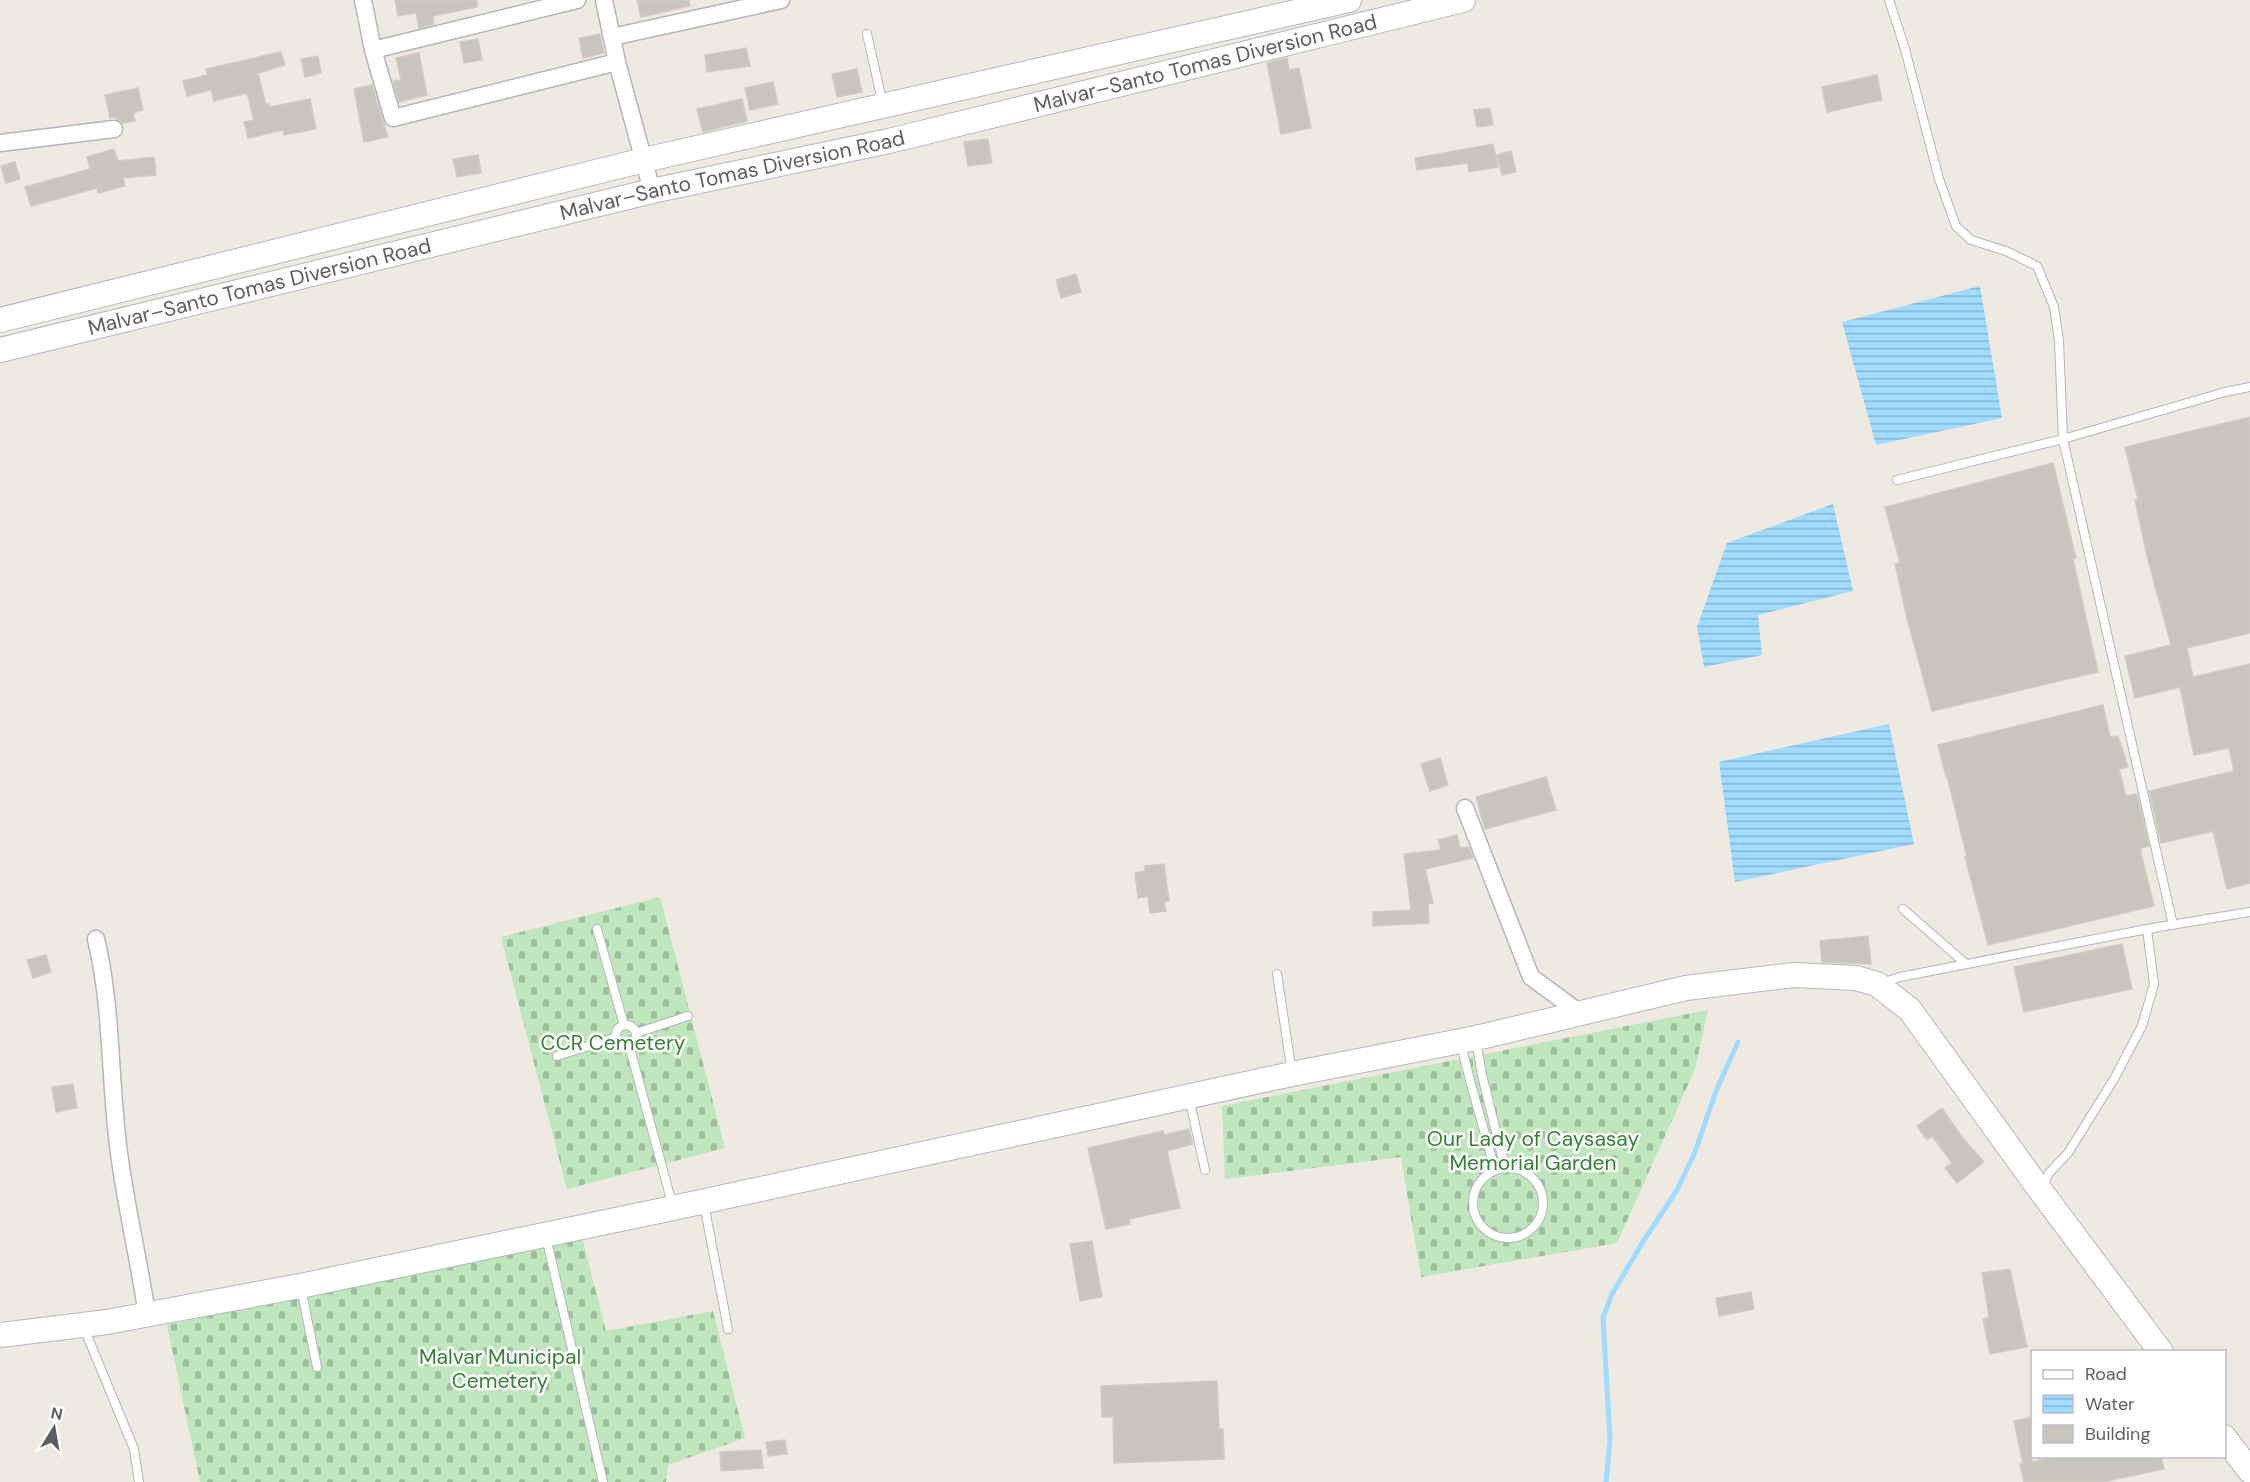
<svg xmlns="http://www.w3.org/2000/svg" width="2250" height="1482" viewBox="0 0 2250 1482" font-family="'DM Sans',sans-serif">
  <defs>
    <pattern id="cemetery-stones" width="16" height="16" patternUnits="userSpaceOnUse" patternTransform="scale(1.5)"><rect width="16" height="16" fill="#c0e6be"/><path d="M2 7V4a2 2 0 0 1 4 0v3zM10 15v-3a2 2 0 0 1 4 0v3z" fill="#9fbe9e"/></pattern>
    <pattern id="water-rules" width="6" height="5" patternUnits="userSpaceOnUse" patternTransform="scale(1.5)"><rect width="6" height="5" fill="#a1dbff"/><path d="M0 2.5h6" fill="none" stroke="#86b5d2"/></pattern>
  </defs>
  <rect width="100%" height="100%" fill="#eeeae2"/>
  <path fill="url(#cemetery-stones)" d="M660,897L725,1148L567,1189L501,937Z
    M1708,1010L1695,1069L1617,1243L1421,1277L1401,1157L1225,1179L1222,1106Z
    M582,1237L606,1331L713,1311L745,1438L668,1465L666,1482H200L167,1325Z"/>
  <path fill="url(#water-rules)" d="M1980,286L2002,418L1876,445L1842,322Z
    M1833,504L1853,591L1758,615L1762,655L1704,667L1697,627L1727,543Z
    M1889,724L1914,844L1735,882L1719,762Z"/>
  <g fill="none" stroke-linecap="round" stroke-linejoin="round">
    <path stroke="#a1dbff" stroke-width="5" d="M1606,1482L1610,1440L1603,1318L1612,1294L1644,1240L1677,1190L1695,1152L1716,1091L1738,1042"/>
  </g>
  <path fill="#c8c5bf" stroke="#d2ccc0" stroke-width="1.5" d="M395,0H477V7L433,16L434,24L419,28L416,13L398,16Z
    M637,0H689L690,6L641,17Z
    M600,34L604,53L583,58L579,38Z
    M478,39L482,60L464,63L460,42Z
    M746,48L750,66L707,72L705,55Z
    M281,52L285,65L258,73L266,105L269,104L270,107L310,99L316,129L284,135L283,130L248,138L244,122L254,120L247,93L214,101L211,90L187,96L183,81L208,75L206,69Z
    M419,53L427,95L399,102L393,81L401,80L396,58Z
    M318,56L321,73L305,77L301,59Z
    M1287,58L1289,70L1299,68L1311,128L1281,134L1267,63Z
    M857,69L862,92L837,97L832,74Z
    M1877,75L1882,100L1827,112L1822,87Z
    M773,82L778,104L750,110L745,88Z
    M372,85L388,137L364,142L354,89Z
    M138,88L143,110L133,113L135,121L123,123L114,117L110,118L105,95Z
    M742,99L747,121L703,132L697,109Z
    M1490,108L1493,125L1477,127L1474,110Z
    M988,139L992,163L968,166L964,142Z
    M1493,144L1498,167L1469,172L1467,163L1417,170L1415,158Z
    M114,149L118,161L154,157L156,175L123,178L125,186L98,193L97,188L31,206L25,187L90,169L87,157Z
    M1511,151L1516,172L1502,175L1497,155Z
    M478,155L481,173L457,177L453,159Z
    M15,162L20,179L6,183L1,166Z
    M1076,274L1081,292L1061,298L1056,280Z
    M2250,417V633L2187,648L2193,677L2250,664V883L2227,889L2213,831L2161,843L2149,791L2234,771L2229,748L2194,755L2180,687L2135,698L2125,656L2171,645L2147,556L2135,500H2138L2125,447Z
    M2053,463L2076,558L2073,559L2098,672L1932,711L1907,618L1895,564L1900,563L1885,507Z
    M2103,705L2110,737L2118,736L2128,767L2119,769L2126,796L2137,794L2149,846L2141,848V853L2154,906L1988,945L1965,857H1967L1947,776L1946,777L1938,745Z
    M1440,758L1448,785L1430,791L1421,764Z
    M1546,777L1556,810L1485,829L1476,797Z
    M1457,835L1460,848L1469,847L1473,858L1425,869L1433,903L1428,904L1429,923L1373,926V912L1411,910L1404,854L1441,850L1438,840Z
    M1164,864L1169,901L1164,902L1166,911L1150,913L1148,896L1138,898L1135,873L1145,871V866Z
    M1868,936L1871,964L1822,962L1820,941Z
    M2122,944L2132,989L2024,1012L2014,967Z
    M46,955L51,972L33,978L27,960Z
    M73,1084L77,1108L56,1112L52,1087Z
    M1942,1108L1961,1136L1984,1162L1957,1183L1945,1168L1952,1163L1932,1136L1927,1140L1917,1126Z
    M1189,1129L1193,1144L1167,1151L1180,1208L1129,1219L1130,1224L1106,1229L1088,1148L1163,1131L1164,1135Z
    M1092,1241L1102,1297L1080,1301L1070,1244Z
    M2010,1269L2027,1347L1990,1354L1983,1319L1989,1317L1982,1273Z
    M1751,1292L1754,1309L1719,1316L1716,1298Z
    M1217,1381L1219,1429H1223L1224,1459L1114,1463L1113,1417H1102L1101,1386Z
    M2032,1417V1462L2057,1456H2161L2164,1469L2103,1482H2024L2020,1464H2023L2014,1421Z
    M785,1440L787,1454L768,1456L766,1442Z
    M761,1450L763,1468L721,1471L720,1452Z"/>
  <g fill="none" stroke-linecap="round" stroke-linejoin="round">
    <defs>
      <path id="lane" d="M1889,0L1905,49L1939,179L1956,226L1971,240L2006,251L2037,266L2054,307L2059,341L2063,439L2173,925
        M867,34L883,105
        M1897,480L2063,439L2225,392L2250,387
        M1903,909L1966,964
        M597,929L624,1025
        M1277,974L1292,1073
        M1881,983L1900,977L2147,929
        M616 1035a10 10 0 1 1 20 0a10 10 0 1 1-20 0Z
        M636,1033L688,1016
        M1476,1040L1482,1075L1505,1168
        M1461,1043C1470,1086 1484,1128 1495,1170
        M629,1045L673,1207
        M557,1056L617,1037
        M1189,1097L1205,1170
        M1473 1203a35 35 0 1 1 70 0a35 35 0 1 1-70 0Z
        M2042,1187L2049,1173L2068,1153L2114,1079L2142,1026L2154,984L2147,929L2250,912
        M704,1204L728,1329
        M546,1237L603,1482
        M301,1288L317,1367
        M84,1328L134,1449L139,1482"/>
      <path id="street" d="M363,0L373,50L393,118L617,62
        M604,0L617,62L652,191
        M612,37L781,0
        M373,50L577,0
        M0,143L114,129
        M1465,808L1531,977L1580,1013
        M96,939C113,1010 109,1080 119,1153C126,1207 139,1260 147,1315"/>
      <g id="secondary">
        <path d="M0,320L644,160L1349,0"/>
        <path id="s1" d="M0,350L652,191L889,141L1463,0"/>
        <path d="M0,1335L107,1322L300,1286L673,1208L1292,1074L1476,1038L1686,988L1794,975L1856,978L1877,984L1910,1010L2040,1190L2161,1352"/>
        <path d="M2224,1437L2250,1471"/>
      </g>
    </defs>
    <use href="#lane" stroke="#b3b6ba" stroke-width="10"/>
    <use href="#street" stroke="#b3b6ba" stroke-width="19"/>
    <use href="#secondary" stroke="#b4b8bd" stroke-width="26"/>
    <use href="#lane" stroke="#fff" stroke-width="8"/>
    <use href="#street" stroke="#fff" stroke-width="16"/>
    <use href="#secondary" stroke="#fff" stroke-width="24"/>
  </g>
  <g text-anchor="middle" dominant-baseline="central" stroke-width="5" stroke-linejoin="round" paint-order="stroke">
    <g font-size="21" fill="#5a5f63" stroke="#fff">
      <text stroke="none"><textPath href="#s1" startOffset="1239">Malvar–Santo Tomas Diversion Road</textPath></text>
      <text stroke="none"><textPath href="#s1" startOffset="753">Malvar–Santo Tomas Diversion Road</textPath></text>
      <text stroke="none"><textPath href="#s1" startOffset="267">Malvar–Santo Tomas Diversion Road</textPath></text>
    </g>
    <g font-size="21" fill="#338232" stroke="#fff">
      <text x="613" y="1043">CCR Cemetery</text>
      <text x="1533" y="1139">Our Lady of Caysasay<tspan x="1533" dy="24">Memorial Garden</tspan></text>
      <text x="500" y="1357">Malvar Municipal<tspan x="500" dy="24">Cemetery</tspan></text>
    </g>
  </g>
  <rect x="2031" y="1350" width="195" height="108" fill="#ffffff" stroke="#bdbfc1" stroke-width="1.5"/>
  <rect x="2043" y="1370" width="30" height="9" fill="#ffffff" stroke="#bdbfc1" stroke-width="1.5"/>
  <text x="2085" y="1380" font-size="18" fill="#5a5f63">Road</text>
  <rect x="2043" y="1395" width="30" height="18" fill="url(#water-rules)" stroke="#bdbfc1" stroke-width="1.5"/>
  <text x="2085" y="1410" font-size="18" fill="#5a5f63">Water</text>
  <rect x="2043" y="1425" width="30" height="18" fill="#c8c5bf" stroke="#bdbfc1" stroke-width="1.5"/>
  <text x="2085" y="1440" font-size="18" fill="#5a5f63">Building</text>
  <g transform="translate(54 1428) rotate(11)" stroke="#ffffff" stroke-width="4.5" paint-order="stroke">
  <path d="M0-4.5L10 22L0 15L-10 22Z" fill="#5a5f63"/>
  <text y="-9" font-size="16" font-weight="bold" text-anchor="middle" fill="#5a5f63">N</text>
  </g>
</svg>
